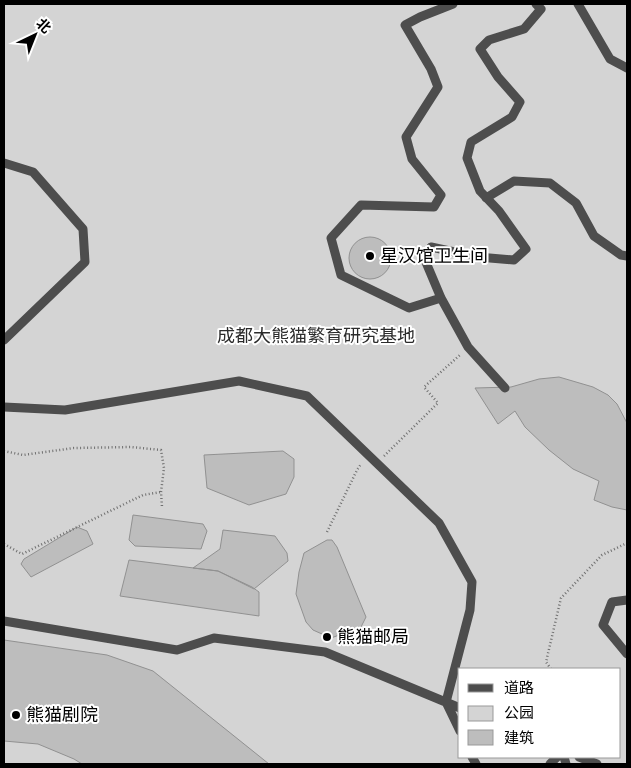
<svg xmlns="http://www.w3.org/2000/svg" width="631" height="768" viewBox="0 0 631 768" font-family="Signika,'Noto Sans SC',sans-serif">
  <rect width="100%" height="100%" fill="#fff"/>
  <path fill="#d4d4d4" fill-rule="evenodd" d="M4,4H627V764H4ZM460,669H620V757H460Z"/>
  <path fill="#bdbdbd" stroke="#919191" d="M349 258a21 21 0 1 1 42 0a21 21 0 1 1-42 0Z
    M559,377L593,387L608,395L617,404L627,423V510L612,507L594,500L599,481L573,469L549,450L525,427L515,411L498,424L475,388L511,387L539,379Z
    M283,451L294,459V477L286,494L249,505L207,488L204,455Z
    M133,515L203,524L207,531L201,549L135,546L129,540Z
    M77,527L87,531L93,544L31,577L21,564L24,559Z
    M223,530L275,536L287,553L288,561L254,589L218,571L193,568L220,549Z
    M327,540H332L337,547L366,617L361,627L331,638L313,630L306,622L296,594L299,572L304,553Z
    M129,560L218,571L252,587L259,592V616L120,596Z
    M4,640L107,655L153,671L269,764H82L74,759L38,744L4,741Z"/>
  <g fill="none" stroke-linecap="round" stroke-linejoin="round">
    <path stroke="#6f6f6f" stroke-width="2.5" stroke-dasharray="1 2.5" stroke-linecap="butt" d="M4,451L23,455L74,448L131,447L161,450L164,468L161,492L162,507
      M384,456L438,403L424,387L460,355
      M327,532L357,470L361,464
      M4,544L22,554L143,495L161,492
      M551,669L546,662L561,598L602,555L627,543"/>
    <path stroke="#4d4d4d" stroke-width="9" d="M578,4L610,59L627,68
      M4,163L33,172L83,229L85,262L4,340
      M486,198L514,181L550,183L576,203L594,236L621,255L627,256
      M441,298L409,308L341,275L331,238L361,205L434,207L441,195L412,159L406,137L438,87L431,69L405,25L420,17L453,4
      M505,388L468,347L441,298L425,260L431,247L478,257L514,260L526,249L499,211L480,191L467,158L471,142L512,117L520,102L498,77L480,49L489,40L524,29L541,9L536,4
      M4,407L65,410L239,381L307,396L439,523L472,582L470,610L446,702L460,731
      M627,600L612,602L603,625L627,654
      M4,621L177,650L214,638L325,652L460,708
      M472,757L476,764
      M564,757L566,764
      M579,757L597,764
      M550,764L557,757"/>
  </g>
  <g fill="#000" stroke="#fff" stroke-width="2">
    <circle cx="370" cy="256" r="5"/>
    <circle cx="327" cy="637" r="5"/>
    <circle cx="16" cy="715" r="5"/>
  </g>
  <g text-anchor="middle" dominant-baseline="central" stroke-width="4" stroke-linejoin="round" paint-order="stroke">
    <g font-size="18" fill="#000" stroke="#fff" text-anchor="start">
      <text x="380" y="256">星汉馆卫生间</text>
      <text x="337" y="637">熊猫邮局</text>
      <text x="26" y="715">熊猫剧院</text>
    </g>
    <g font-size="18" fill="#2b2b2b" stroke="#fff">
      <text x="316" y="336">成都大熊猫繁育研究基地</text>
    </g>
  </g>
  <rect width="631" height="768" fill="none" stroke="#000000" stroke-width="10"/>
  <rect x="458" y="668" width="162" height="90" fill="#ffffff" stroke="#999999"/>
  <rect x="468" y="684" width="25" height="8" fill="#4d4d4d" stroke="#999999"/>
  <text x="504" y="693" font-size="15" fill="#000000">道路</text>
  <rect x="468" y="706" width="25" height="15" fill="#d4d4d4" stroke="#999999"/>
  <text x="504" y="718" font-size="15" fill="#000000">公园</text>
  <rect x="468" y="730" width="25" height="15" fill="#bdbdbd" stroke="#999999"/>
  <text x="504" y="743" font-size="15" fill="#000000">建筑</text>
  <g transform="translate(35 35) rotate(43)" stroke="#ffffff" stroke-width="4" paint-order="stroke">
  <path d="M0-4L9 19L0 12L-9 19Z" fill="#000000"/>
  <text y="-8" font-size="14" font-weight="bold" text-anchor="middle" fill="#000000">北</text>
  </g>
</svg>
